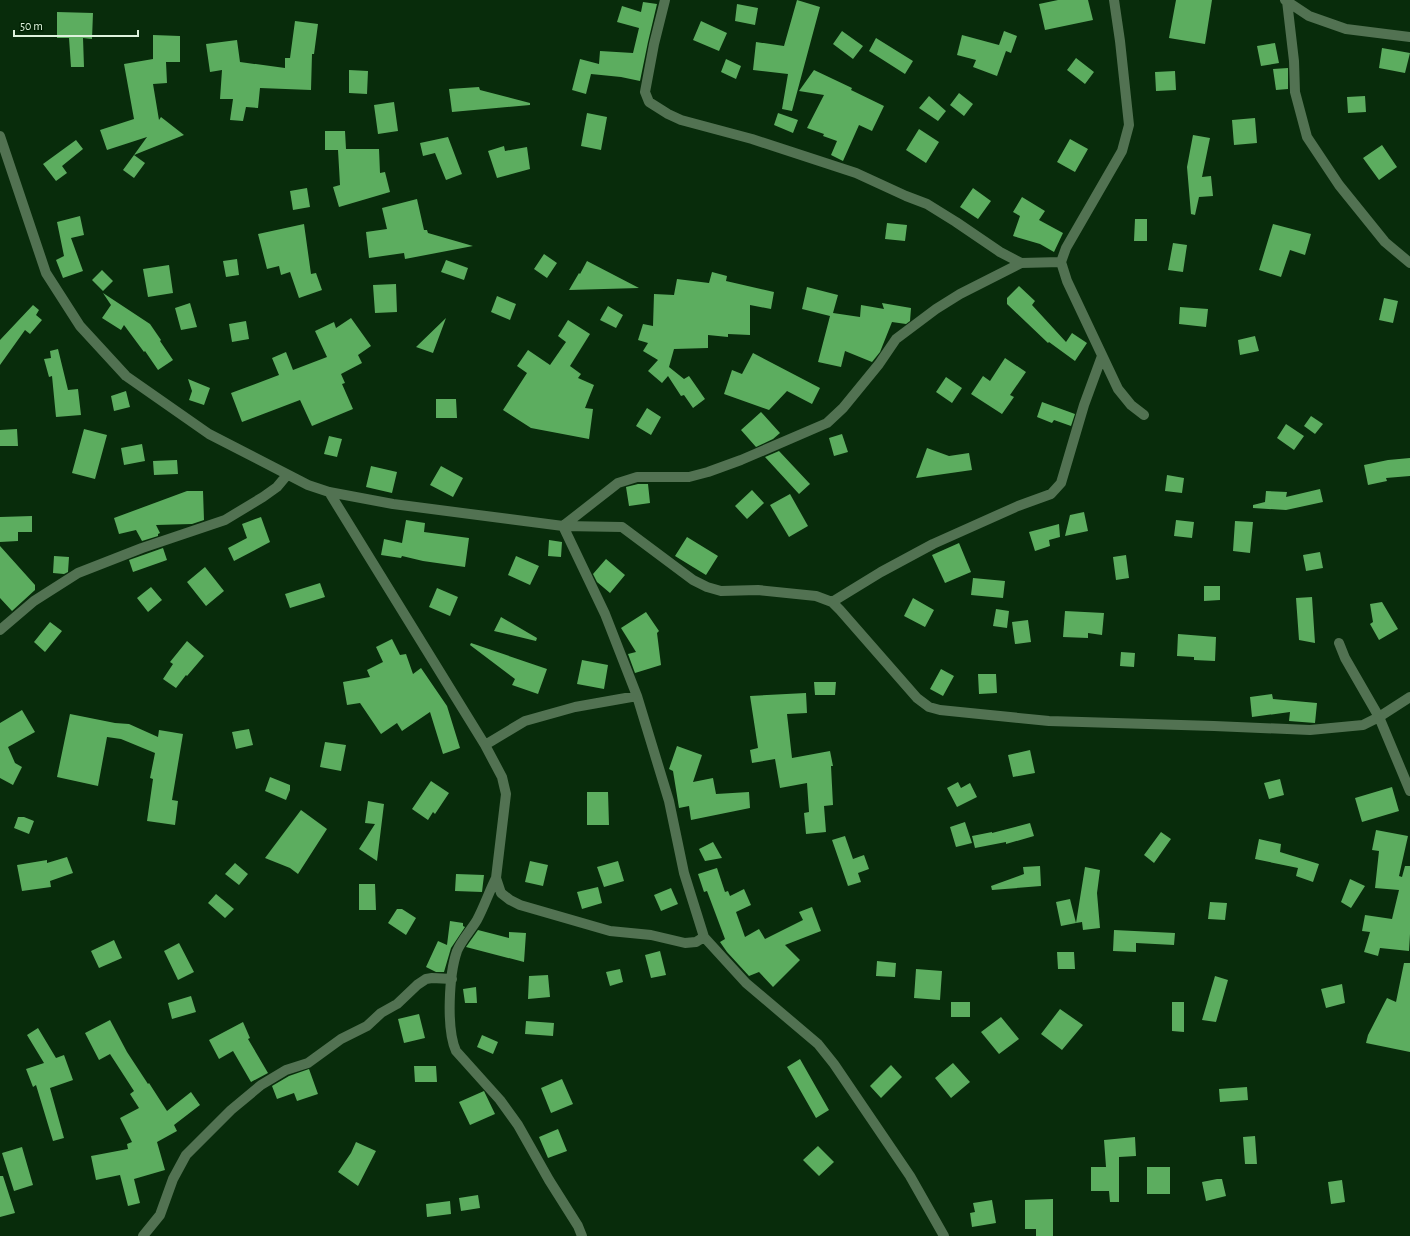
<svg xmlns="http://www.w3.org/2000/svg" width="1410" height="1236" viewBox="0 0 1410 1236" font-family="'Alegreya Sans',sans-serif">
  <rect width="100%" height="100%" fill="#082c0b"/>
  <path fill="#5cad5f" d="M797,0L820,7L792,111L782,109L788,74L753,70L756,42L784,46Z
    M1058,0H1088L1093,20L1045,30L1039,4Z
    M1176,0H1212L1205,44L1169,38Z
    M643,2L657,4L648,42L640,81L621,77L591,74L586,94L572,90L580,59L599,64L600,51L633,53L639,28L617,22L622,6L641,12Z
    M737,4L758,8L755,25L735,21Z
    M57,12L93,13L92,39L83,38L84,67H71L69,38H57Z
    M295,21L318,24L314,54H312L311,90L260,88L258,108L246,107L243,121L230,120L233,99H220L222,70L210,72L206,44L237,40L240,62L285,68V58H290Z
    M701,21L727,33L719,51L693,40Z
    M842,31L863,46L853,59L833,44Z
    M1004,31L1017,36L1011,53L1006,51L997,76L973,67L976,60L957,55L962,35L999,45Z
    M153,35L180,36V62H166L167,83L153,84L159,120L161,117L184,135L134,155L147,137L107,150L100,130L134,119L124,64L153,59Z
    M876,38L913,61L905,74L869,51Z
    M1275,43L1279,63L1261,66L1257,46Z
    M1382,48L1410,53L1405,73L1379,68Z
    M1076,58L1094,72L1085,84L1067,70Z
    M726,59L741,66L736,79L721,72Z
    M1288,68V89L1276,90L1273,69Z
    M349,70L368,71L367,94L349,93Z
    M814,70L852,88L851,90L884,106L872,131L859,125L843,161L831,155L837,141L823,136L824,134L807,128L824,95L799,91Z
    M1175,71L1176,90L1156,91L1155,72Z
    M479,87L480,90L530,103V105L452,112L449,89Z
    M959,93L973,104L964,116L950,105Z
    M929,96L946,111L938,121L919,108Z
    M1365,96L1366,112L1348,113L1347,97Z
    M394,102L398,131L378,134L374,105Z
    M587,113L607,117L601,150L581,146Z
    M778,113L798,120L793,133L774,125Z
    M1255,118L1257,143L1234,145L1232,120Z
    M919,129L939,142L926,163L906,150Z
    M325,131H345L346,149H379L380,173L385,172L390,192L339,207L333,187L340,185L338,150H325Z
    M1193,135L1210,138L1202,177L1211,176L1213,196L1199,197L1195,215L1191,214L1187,167Z
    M448,137L462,174L446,180L435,153L423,156L420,143Z
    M1070,139L1088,149L1075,172L1057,162Z
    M76,140L83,149L62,166L67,173L56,181L43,164Z
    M1382,145L1397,167L1379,180L1363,158Z
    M504,146L505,151L527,147L530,169L497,178L488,151Z
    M134,155L145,163L134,178L123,170Z
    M307,188L310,207L293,210L290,191Z
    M973,188L991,201L978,219L960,207Z
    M1022,197L1045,211L1039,220L1063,233L1054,252L1040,244L1013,236L1020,216L1013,212Z
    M417,199L424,230H427L428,233L473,246L405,259L404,253L369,258L366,232L387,229L382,208Z
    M80,216L84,235L71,238L83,271L63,278L56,260L64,256L57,222Z
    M1135,219H1147V241H1134Z
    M887,223L907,225L905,241L885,239Z
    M304,224L311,274L316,273L322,290L299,298L290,272L281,275L279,266L267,269L258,234Z
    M1273,224L1311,234L1305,255L1290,250L1281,277L1259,270Z
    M1173,243L1187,245L1183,272L1168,270Z
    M544,254L557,263L547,278L534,269Z
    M237,259L239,275L226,277L223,261Z
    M446,260L468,268L464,280L441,272Z
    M587,261L639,288L569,290L579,273L580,274Z
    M169,265L173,293L148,297L143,269Z
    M102,270L113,281L103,291L92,280Z
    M712,272L727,276L726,281L774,292L771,309L750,305V335L728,334V337L708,335V348L674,349L669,367L684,379L689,376L705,399L693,408L684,395L681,396L668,376L662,383L648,371L658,360L643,351L648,343L638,340L643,324L653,326L654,294L674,295L677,279L709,283Z
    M396,284L397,312L375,313L373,285Z
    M1019,286L1035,301L1032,305L1066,342L1072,333L1087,343L1075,361L1049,342L1048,343L1007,304V298Z
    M807,287L838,295L833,313L860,317L861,305L884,309L882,303L911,308L910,321L906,324L892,322L880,352L872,362L845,351L841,367L818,362L830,316L802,309Z
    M103,293L150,324L161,340L160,341L173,360L158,370L145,351L144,352L124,325L121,330L102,318L111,305Z
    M497,296L516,304L510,320L491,312Z
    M1384,298L1398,301L1393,323L1379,320Z
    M190,303L197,327L181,330L175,308Z
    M33,305L39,310L36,315L42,320L30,334L25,330L0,365V340Z
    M608,306L623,315L616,328L600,320Z
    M1180,307L1208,309L1206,327L1179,324Z
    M351,318L371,346L358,355L362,363L341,374L345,383L342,384L353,409L312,426L300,400L242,422L231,393L279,375L272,358L286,352L293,370L327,357L315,331L334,322L336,328Z
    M446,318L433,353L416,347Z
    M568,320L590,334L570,366L581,374L578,378L594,385L585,408L593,409L589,439L531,428L503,410L527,373L517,366L528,350L550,365L566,342L558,336Z
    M246,321L249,339L232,342L229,324Z
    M1255,336L1259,351L1240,355L1238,340Z
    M58,349L68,390L78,389L81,415L56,417L52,376L49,377L44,359L51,358L50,351Z
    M753,353L820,388L812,404L787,391L769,410L724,394L732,370L742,374Z
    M1005,358L1026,372L1010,395L1014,397L1002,414L971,394L983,376L990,381Z
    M946,377L962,388L952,403L936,392Z
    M188,379L210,388L204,405L189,400L192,391Z
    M126,391L130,407L114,411L111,396Z
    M436,399H456L457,418H436Z
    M1042,402L1075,414L1071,426L1054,420L1052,423L1037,417Z
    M647,408L661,417L651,435L636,426Z
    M761,412L780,433L773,439L756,447L741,430Z
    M1311,416L1323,424L1315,434L1304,426Z
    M1286,424L1304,436L1294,450L1277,438Z
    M17,429L18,446H0V430Z
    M84,429L107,435L95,479L72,473Z
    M842,434L848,452L834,456L829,438Z
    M329,436L342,439L337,457L324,454Z
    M142,444L145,461L124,465L121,448Z
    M927,448L949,456L969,453L972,470L916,478Z
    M779,451L810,484L799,494L765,457Z
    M1410,458V476L1386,478L1387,481L1368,485L1364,465L1388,460Z
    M177,460L178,474L154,475L153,461Z
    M371,466L397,472L392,493L366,487Z
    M441,466L463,478L453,497L430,485Z
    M1167,475L1184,478L1182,493L1165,491Z
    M638,484H648L650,503L629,506L626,487Z
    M1320,489L1323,502L1286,510L1253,508V505L1265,502L1266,491L1287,492L1286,497Z
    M752,490L764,503L747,519L735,506Z
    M187,491H203L204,520L192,524L156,525L160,533L158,534V536L142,541L136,530L119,534L114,518Z
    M790,494L808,526L789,537L770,505Z
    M1084,512L1088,531L1065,536L1070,515Z
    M32,516V532H18V541L0,542V517Z
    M261,517L270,542L234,561L228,548L247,538L242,524Z
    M406,520L425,523L424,532L469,538L465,567L423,561L402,556L401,558L381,555L384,539L402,543Z
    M1176,520L1194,522L1192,538L1174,536Z
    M1235,521L1253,522L1250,553L1233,551Z
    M1059,524L1060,537L1049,540L1050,546L1035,551L1029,532Z
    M687,537L718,556L706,575L675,556Z
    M549,540L562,542L561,557L548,556Z
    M959,543L971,572L945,583L932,555Z
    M0,546L35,585V590L12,611L0,598Z
    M163,548L167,560L133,572L129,560Z
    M1320,552L1323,568L1306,571L1303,555Z
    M1126,555L1129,578L1116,580L1113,557Z
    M54,556L69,557L68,572L64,574L53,573Z
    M516,556L539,566L530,585L508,575Z
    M606,559L625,575L610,593L597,582L593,574Z
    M205,567L224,591L206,606L187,582Z
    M973,578L1005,581L1003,598L971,595Z
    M320,583L325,597L290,608L285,594Z
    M1204,586H1220V600L1204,601Z
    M151,587L162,600L148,612L137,598Z
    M437,588L458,597L450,616L429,607Z
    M1312,597L1315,643L1299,640L1296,598Z
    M913,598L934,610L925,627L904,616Z
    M1382,602L1398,629L1379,640L1370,624L1373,622L1370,604Z
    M996,609L1009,611L1007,628L993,626Z
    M1065,611L1104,613L1102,635L1088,633V638L1063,637Z
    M646,612L659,631L657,633L661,665L635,673L628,654L636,652L621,628Z
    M501,617L537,638L536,641L494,631Z
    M1028,620L1031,642L1015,644L1012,622Z
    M50,622L62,631L45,652L34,642Z
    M1178,634L1216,637L1215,661L1194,660V657L1177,656Z
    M392,639L400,655L406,654L413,674L421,668L447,706L460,748L443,754L430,712L402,731L397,723L381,734L360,703L347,705L343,682L370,677L367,670L383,662L376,647Z
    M187,641L204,656L187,676L186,675L176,688L163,679L173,664L170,662Z
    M471,643L547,669L538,694L512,685L515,679L470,645Z
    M1121,652L1135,653L1134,667L1120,666Z
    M582,660L608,665L604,689L577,684Z
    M941,669L954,676L943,696L930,689Z
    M978,674H996L997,693L979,694Z
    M814,682H836L835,695H815Z
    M806,693L807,713L787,714L792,758L830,751L833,766H831L833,805L824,806L826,832L806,834L804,813L809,812L807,783L780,788L775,759L752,763L750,750L758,748L750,696Z
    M1272,694L1273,699L1317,703L1315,723L1289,721L1290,712L1252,717L1250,697Z
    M22,710L35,732L8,747L15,763L22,767L13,785L0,778V723Z
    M70,714L115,723L129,724L158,737L159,730L183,734L172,800L178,801L175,825L147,821L153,779L150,778L155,753L121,739L107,737L98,786L57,777Z
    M249,729L253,745L236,749L232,732Z
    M325,742L346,745L341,771L320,767Z
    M677,746L702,755L693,782L713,778L716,794L749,792L750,808L691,820L689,806L679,808L673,771L669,769Z
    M1030,750L1035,773L1013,777L1008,755Z
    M270,777L290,785V790L286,800L265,791Z
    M1280,779L1284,795L1269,799L1264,783Z
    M431,781L449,793L435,814L433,812L428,820L412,809Z
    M958,782L961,788L970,783L977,797L957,807L947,788Z
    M1392,787L1399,811L1362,822L1355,798Z
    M587,792H608L609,825H587Z
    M368,801L384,804L377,861L359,849L375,824L365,823Z
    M301,810L327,829L298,874L290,868L265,858Z
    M18,817H24L34,821L29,834L14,828Z
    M965,822L972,843L956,847L950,827Z
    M1030,823L1034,836L1006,844V842L975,848L972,836L992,832V833Z
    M1376,830L1408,836L1399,876L1402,877L1405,866H1410V934L1409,951L1380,948L1378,956L1364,952L1370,932L1362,931L1365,915L1392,919L1399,890L1375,888L1379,851L1372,850Z
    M1161,832L1171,839L1154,863L1144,855Z
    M845,836L853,859L864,855L869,869L858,873L861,882L848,886L832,840Z
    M1259,839L1281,844L1280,852L1319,864L1313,882L1296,876L1298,868L1255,859Z
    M713,842L722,858L705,861L699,849Z
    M67,857L73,873L50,881L51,887L22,891L17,865L47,860V863Z
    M530,861L548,865L543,886L525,882Z
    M618,861L624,881L604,887L597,867Z
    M235,863L248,874L239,885L225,874Z
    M1040,866L1041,886L992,890L991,886L1024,874L1023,867Z
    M1085,867L1100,870L1097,893L1100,928L1083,930L1082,922L1076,923Z
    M717,868L725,892L728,891L730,896L744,889L751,905L736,912L745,937L759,929L765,939L803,920L799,912L812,907L821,931L785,945L800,960L773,987L759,972L749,976L727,952L720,942L725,939L707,891L704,892L698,874Z
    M456,874L484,875L482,892L455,891Z
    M1350,879L1365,886L1351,908L1341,902Z
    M359,884H375L376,910H359Z
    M598,887L602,903L582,909L577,892Z
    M671,888L678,904L661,911L654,895Z
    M216,894L234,909L225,918L208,903Z
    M1070,899L1076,923L1061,926L1056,902Z
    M1210,902L1227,903L1225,920L1208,919Z
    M397,909H402L416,918L406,935L388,923Z
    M450,921L463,923V926L465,927L451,948L444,972H436L426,967L438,941L447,945Z
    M478,930L509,938V932L526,933L524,962L466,947Z
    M1114,930L1175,933L1174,945L1136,943V952L1113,951Z
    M114,940L122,958L99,968L91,951Z
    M179,943L194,972L178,980L164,951Z
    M660,951L666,975L651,978L645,955Z
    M1057,952H1074L1075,969H1058Z
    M877,961L896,963L895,977L876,976Z
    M1404,963H1410V1052L1366,1043L1368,1035L1387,998L1396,1002Z
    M620,969L623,982L610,986L606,972Z
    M916,969L942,971L940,1000L914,998Z
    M548,975L550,997L528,999L529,976Z
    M1215,976L1228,980L1216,1022L1202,1020Z
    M1342,984L1345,1003L1326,1008L1321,989Z
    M476,987L477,1003H465L463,989Z
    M191,996L196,1012L172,1019L168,1003Z
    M951,1002H970V1017H951Z
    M1172,1002H1184V1032L1172,1031Z
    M1060,1009L1083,1025L1062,1050L1041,1034Z
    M419,1014L425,1038L404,1043L398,1019Z
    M1001,1017L1019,1039L999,1054L981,1032Z
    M110,1020L127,1052L148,1084L149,1083L167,1111L191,1092L200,1105L174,1125L177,1131L157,1142L165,1170L134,1179L140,1203L128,1206L120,1175L96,1180L91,1156L128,1149L127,1144L132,1142L120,1118L139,1108L130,1094L134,1091L110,1054L99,1060L85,1033Z
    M526,1021L554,1023L553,1036L525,1034Z
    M243,1022L250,1038L248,1039L268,1073L251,1082L233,1051L219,1059L209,1040Z
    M38,1028L56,1058L64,1055L73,1080L50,1088L64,1138L53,1141L36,1085L33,1087L26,1069L44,1063L27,1035Z
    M482,1035L498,1042L493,1054L477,1047Z
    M800,1059L829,1110L816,1118L787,1067Z
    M953,1063L970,1082L951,1098L935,1078Z
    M891,1065L902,1077L881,1098L870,1086Z
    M414,1066H436L437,1082H415Z
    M309,1069L318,1094L297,1101L294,1093L277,1099L272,1086L289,1076Z
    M562,1079L573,1104L551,1113L541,1088Z
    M1247,1087L1248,1100L1220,1102L1219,1089Z
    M484,1091L495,1114L470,1125L459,1102Z
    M558,1129L567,1151L548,1158L539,1137Z
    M1255,1136L1257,1164H1245L1243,1137Z
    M1135,1137L1136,1156L1119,1157V1202H1110L1109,1191H1091V1167H1106L1104,1140Z
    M356,1142L376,1151L358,1186L338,1172L351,1153Z
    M818,1146L834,1162L819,1176L803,1160Z
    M22,1147L33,1185L14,1191L2,1153Z
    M1147,1167H1170V1194H1147Z
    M0,1176H3L15,1213L0,1217Z
    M1217,1179H1222L1226,1196L1206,1201L1202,1182Z
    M1342,1180L1345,1202L1331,1204L1328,1182Z
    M478,1195L480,1208L461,1211L459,1198Z
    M1053,1199V1236H1036V1229H1025V1200Z
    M992,1200L996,1223L972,1227L970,1213L975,1212L973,1203Z
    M450,1201L451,1214L427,1217L426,1204Z"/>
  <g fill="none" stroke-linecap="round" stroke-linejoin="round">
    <path stroke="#527252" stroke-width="10" d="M665,0L654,44L645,92L649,102L668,114L681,120L752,139L856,173L906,196L927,204L956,222L1000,252L1021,263L1061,262
      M1114,0L1120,41L1129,125L1122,151L1066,248L1061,262L1067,281L1118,389L1131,405L1144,415
      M1285,0L1309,16L1346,29L1410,37
      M1287,1L1294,61L1295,92L1307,137L1339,185L1385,242L1410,263
      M0,136L46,273L80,326L126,376L209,434L308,485L329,492L393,504L563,526L622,527L693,580L707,587L721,591L758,590L816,596L832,602L840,610L917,698L929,707L940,710L1049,721L1214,726L1310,730L1363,725L1379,717L1410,697
      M329,492L485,745L502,777L506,794L496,878L501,893L510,900L520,905L610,931L651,935L685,943L696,942L704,937
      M563,526L605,614L637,696L669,801L684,873L704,937L746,983L818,1044L834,1064L910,1176L944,1236
      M563,526L618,483L637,477H689L708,472L741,460L827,423L843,408L879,364L896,339L936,309L960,294L1021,263
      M832,602L881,572L933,544L1018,506L1051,494L1061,483L1084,405L1102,356
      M0,630L34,601L78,573L142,548L225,520L263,497L277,487L287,475
      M1339,643L1345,658L1379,717L1410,791
      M485,745L525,721L575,707L637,696
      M496,878C489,892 484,907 477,920C471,930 461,941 457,951C449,974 446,1029 456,1051L500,1100L518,1125L549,1180L578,1226L582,1236
      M143,1236L160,1215L173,1179L186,1155L231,1110L261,1085L286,1070L308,1063L341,1039L367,1026L381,1013L397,1004L417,985L426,979L432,978L452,979"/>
  </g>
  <path d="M14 30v6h124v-6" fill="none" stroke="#def2dd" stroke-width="2"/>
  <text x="20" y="30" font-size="12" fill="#def2dd" stroke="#002203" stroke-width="3" paint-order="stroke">50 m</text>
</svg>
